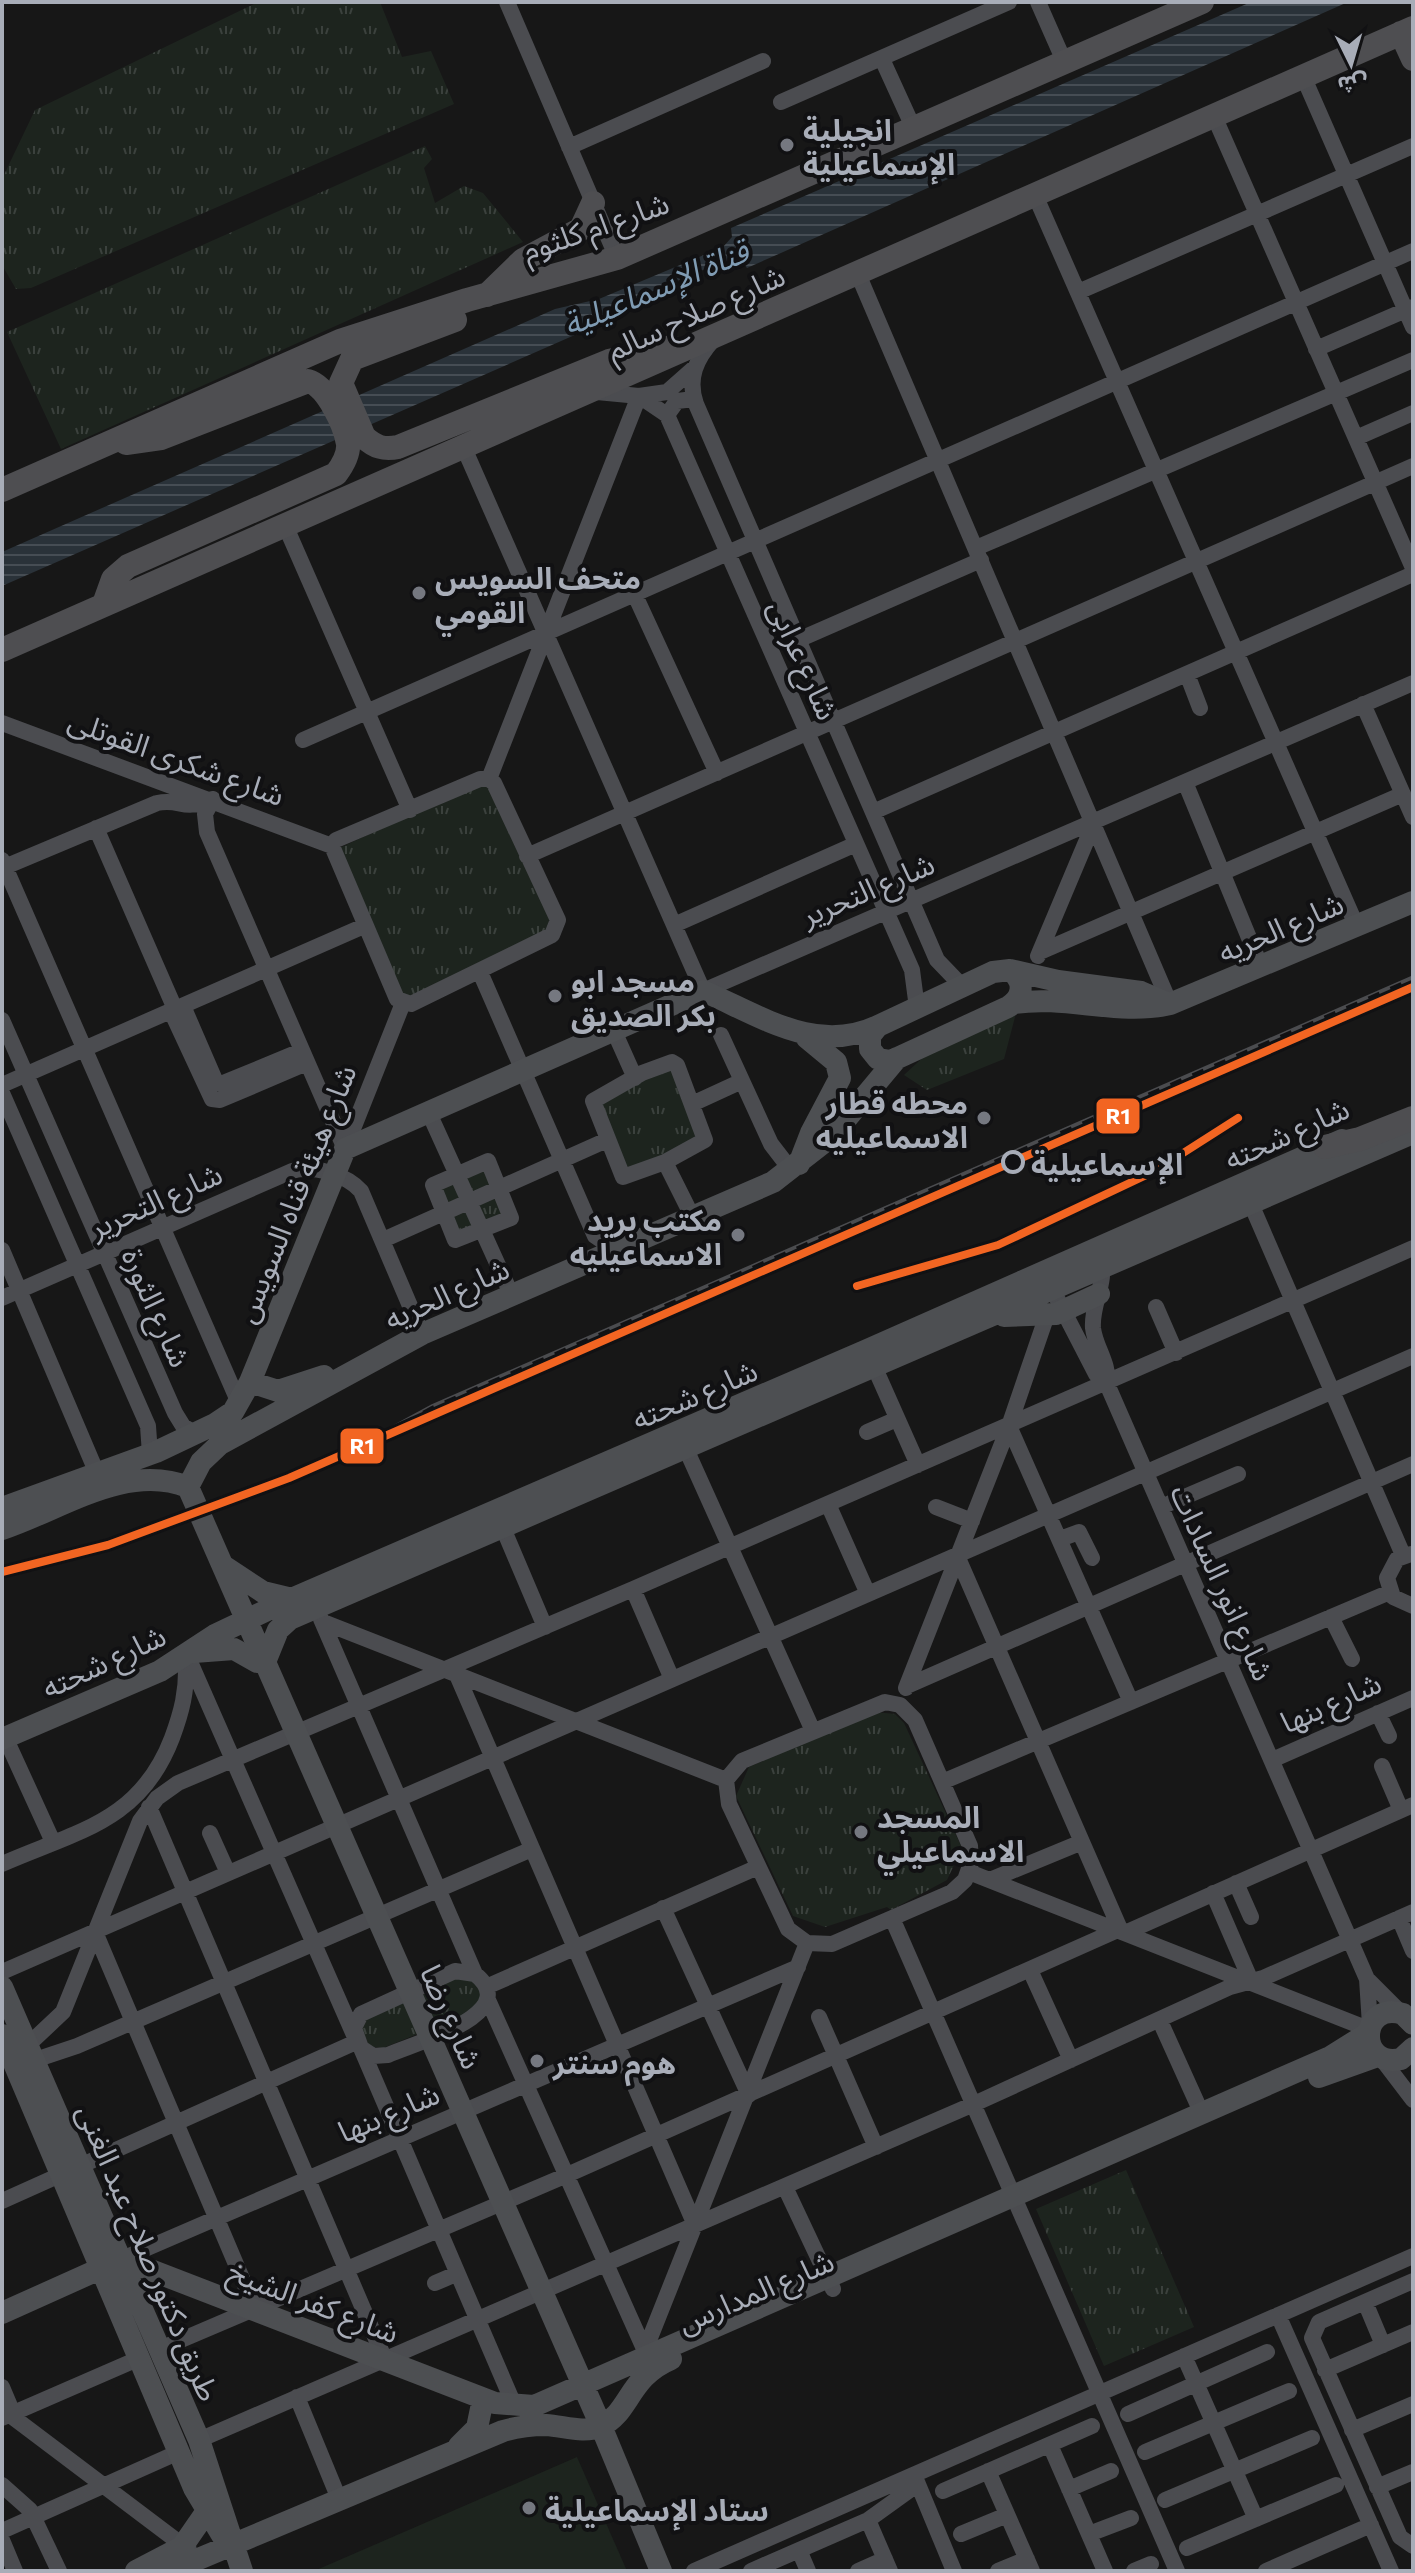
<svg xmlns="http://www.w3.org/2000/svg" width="1415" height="2573" viewBox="0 0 1415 2573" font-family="Commissioner,'Noto Sans Arabic',sans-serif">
  <defs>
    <pattern id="grass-tufts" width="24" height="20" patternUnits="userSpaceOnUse" patternTransform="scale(2)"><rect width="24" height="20" fill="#1d241e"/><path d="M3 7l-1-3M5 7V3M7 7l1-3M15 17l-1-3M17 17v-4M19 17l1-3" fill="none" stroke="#3b413d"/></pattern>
    <pattern id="water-rules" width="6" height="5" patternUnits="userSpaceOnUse" patternTransform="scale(2)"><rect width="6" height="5" fill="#2a3239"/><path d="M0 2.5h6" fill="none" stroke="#464d54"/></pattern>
  </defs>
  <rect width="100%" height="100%" fill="#171717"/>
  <path fill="url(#grass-tufts)" d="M258,2H380L402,57L431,51L454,104L31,288L16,289L2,265V179L35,110Z
    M425,146L432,159L424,168L435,203L464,186L483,193L523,242L61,449L7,332Z
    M487,780L556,931L405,999L335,850Z
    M1016,1013L1004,1059L927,1090L904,1075L930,1051Z
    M669,1062L705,1136L629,1178L593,1101Z
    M483,1162L511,1212L460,1241L433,1185Z
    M874,1712L895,1714L904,1723L962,1848L947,1880L891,1910L887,1907L825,1927L793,1916L736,1796L749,1767Z
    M460,1972L469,1975L482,1992L477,2010L383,2048L366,2046L360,2019Z
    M1126,2170L1194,2327L1104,2366L1036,2209Z"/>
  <path fill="#1d241e" d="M577,2457L627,2571H314Z"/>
  <path fill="url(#water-rules)" d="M1251,2H1348L747,268L741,260L722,262L627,302L609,320L2,586V552L555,309L599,299L723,247L732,237L731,228Z"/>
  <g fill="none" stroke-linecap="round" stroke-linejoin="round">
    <path stroke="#4b4c50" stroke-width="16" d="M507,2L617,258
      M1038,2L1064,61
      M882,59L913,127
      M1303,76L1413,327
      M781,102L1009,2
      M1214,116L1413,568
      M569,147L763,61
      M1035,195L1357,927
      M858,274L1170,1004
      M1078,292L1413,146
      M714,339C696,359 687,378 696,404L937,960L962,986
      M1316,349L1413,307
      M597,392L639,396L667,415L912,970L917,1008
      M667,415L677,401L694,399
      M1356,438L1413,413
      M464,448L703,991L1413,683
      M285,525L410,810
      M976,548L1413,360
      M634,593L717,773
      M798,640L981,560
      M1187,674L1200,708
      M1363,704L1413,817
      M2,723L332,846
      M303,740L1413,251
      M480,779H489L494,783L558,920L552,935L411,1004L397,999L332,846L336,840Z
      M489,779L639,396L667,392L693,369
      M1185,782L1261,967
      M213,799L205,814L207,832L345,1149
      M873,812L1413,574
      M96,828L175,1009
      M527,856L1413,466
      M2,860L239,1403
      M2,868L157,803C182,798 181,812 213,799
      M674,925L856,844
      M1040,952L1403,794
      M1038,956L1094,823
      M480,972L595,1236L617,1251
      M183,1006L215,1080L221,1084L301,1051
      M171,1011L212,1099L220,1100L307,1063
      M2,1020L175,1413L183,1426L196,1434
      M614,1031L635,1078
      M721,1035L771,1144L791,1170
      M672,1062L677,1065L705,1140L665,1162L623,1177L593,1101L642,1073Z
      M2,1085L364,926
      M2,1093L148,1426L150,1454
      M692,1104L742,1081
      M429,1113L512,1296
      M345,1149L403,1003
      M488,1161L511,1218L455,1240L433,1185Z
      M665,1162L693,1218
      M1251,1204L1403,1555
      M383,1240L607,1140
      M2,1250L96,1471
      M1100,1258C1108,1283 1091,1303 1093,1328C1095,1347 1110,1364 1107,1384L1367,1979L1370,2025
      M1048,1281L1096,1374L1107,1384
      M2,1298L292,1171C312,1164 347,1175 361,1191L422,1334
      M1156,1307L1176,1353
      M874,1366L918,1465
      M1009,1426L1131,1702
      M867,1432L897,1419
      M686,1449L813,1731
      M828,1504L868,1594
      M936,1507L972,1521
      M1161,1507L1238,1474
      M503,1528L545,1627
      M1060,1539L1079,1532L1092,1558
      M1411,1554L1397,1559L1387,1578L1393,1597L1413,1606
      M633,1589L672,1679
      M1331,1617L1352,1659
      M321,1619L475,1974
      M323,1622L726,1780
      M187,1655L354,2035
      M457,1675L695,2225
      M907,1686L1413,1464
      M906,1688L1009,1426L1047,1315
      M885,1702L900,1705L915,1720L970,1846L971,1863L965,1880L952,1892L832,1944L807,1943L788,1929L729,1804L726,1780L742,1761Z
      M1378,1713L1389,1736
      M5,1737L53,1842
      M1272,1760L1413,1698
      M1382,1766L1401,1810
      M942,1782L1390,1592
      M149,1807L385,2360
      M210,1833L228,1873
      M2,1864C77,1831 140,1822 172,1738C182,1711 187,1691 186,1662
      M969,1872L1368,2029
      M990,1880L1082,1842
      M1236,1883L1251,1917
      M1213,1893L1251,1981
      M663,1908L749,2095
      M892,1918L1177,2571
      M1399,1918L1413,1951
      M95,1932L255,2309
      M1127,1932L1413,1805
      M1030,1970L1071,2060
      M455,1971L475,1974C525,2014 414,2043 388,2055L373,2056L361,2048L354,2028L361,2014Z
      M2,1972L1413,1356
      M1367,1979L1402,2014
      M486,1987L758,1867
      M488,2000L645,2351
      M819,2017L876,2147
      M1160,2021L1202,2114
      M28,2045L63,2012L140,1821L157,1798L178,1783L633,1589L1413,1248
      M361,2048L515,2407
      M1381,2058L1413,2100
      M35,2060L77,2046L532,1849
      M785,2187L833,2289
      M2,2201L356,2042
      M122,2259L798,1967
      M1413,2281L1319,2322L1312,2338L1400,2537L1413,2546
      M435,2283L456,2274
      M1365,2302L1383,2345
      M1278,2315L1391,2571
      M160,2349L567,2175L1120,1929L958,1558
      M1184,2356L1256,2519
      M642,2358L807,1943
      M1325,2370L1413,2332
      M2,2387L13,2413
      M297,2397L339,2499
      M2,2409L189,2550
      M1128,2414L1267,2352
      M2,2418L140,2358
      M1352,2430L1413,2404
      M199,2440L974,2104L1230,1987L1263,1978L1413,1912
      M1050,2445L1105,2571
      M1145,2452L1289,2391
      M988,2471L1032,2571
      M915,2477L954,2571
      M2,2485L30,2510L59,2571
      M1377,2487L1413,2472
      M1069,2489L1111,2471
      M943,2491L1092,2426
      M1165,2500L1312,2438
      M868,2520L890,2571
      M2,2531L179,2452
      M961,2534L1007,2515
      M1089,2534L1131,2518
      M2,2540L15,2571
      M1187,2548L1336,2485
      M799,2550L808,2571
      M694,2571L1413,2256
      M751,2571L868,2520L918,2484
      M858,2571L885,2559
      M998,2571L1027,2559
      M1134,2571L1151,2564
      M1266,2571L1371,2525"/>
    <path stroke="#4d4f52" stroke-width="22" d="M1010,970C1025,981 1024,997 1008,1007L891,1061L878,1059L870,1049V1036L878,1026L993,972Z
      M1010,970L1058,981L1141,992L1169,1004
      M1015,1003C1066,995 1120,1016 1170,1004L1413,902
      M799,1164L811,1133L840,1078L836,1062L807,1038
      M1004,1316L1056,1314L1099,1294
      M250,1382L278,1391L324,1376
      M188,1487L601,2426L661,2571
      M188,1487L201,1462L220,1444L422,1334L773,1182L832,1136L897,1058
      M2,1508L156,1452L215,1424L233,1412L250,1382L345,1149L703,991C761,1016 816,1055 878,1026
      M2,1529C60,1510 126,1462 188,1487
      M225,1567L263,1592L292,1599
      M194,1652L234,1649L257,1662H265L278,1630L290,1619L1413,1133
      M2,1739L160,1671L215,1635L282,1603L867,1350L1342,1140
      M2,1987L199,2440L242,2571
      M1413,2024L1403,2014C1359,2000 1357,2069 1401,2059L1413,2048
      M2,2035L194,2488L222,2535
      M1319,2077L1378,2056
      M2,2313L122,2259L495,2403L534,2406L1330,2057L1367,2034
      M459,2446L477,2428L483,2399
      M136,2571L182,2547L211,2505
      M170,2571L503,2431C517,2427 531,2425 546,2425C564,2426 584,2434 601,2426C630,2413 628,2377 671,2359"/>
    <path stroke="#4e4e51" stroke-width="24" d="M1401,33L1413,59
      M487,295L523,260L581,229L593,203
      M455,320L352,359L341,383L364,437C375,447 384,450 398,447L609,361L672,347
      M2,490L340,341L467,300L617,258L1202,2
      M104,604L113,579L128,566L336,474C342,466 349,455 348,444C345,425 327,386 308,381L161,438L126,443
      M2,650L1413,28
      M1325,1147L1360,1139L1413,1118"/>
    <defs>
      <path id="rail" d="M857,1286L998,1245L1155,1171L1238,1118
        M360,1447L432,1408L1413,979
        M2,1572L108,1545L220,1504"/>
    </defs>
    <use href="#rail" stroke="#4b4c4f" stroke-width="7"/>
    <use href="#rail" stroke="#111113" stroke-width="4" stroke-dasharray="12" stroke-linecap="butt"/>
    <defs>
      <path id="rail-1" d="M857,1286L998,1245L1155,1171L1238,1118
        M2,1572L108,1545L289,1478L1413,987"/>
    </defs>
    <use href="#rail-1" stroke="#111113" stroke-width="14"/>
    <use href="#rail-1" stroke="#f26522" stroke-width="8"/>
  </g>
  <g fill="#757880" stroke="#111113" stroke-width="3">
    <circle cx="787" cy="145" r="8"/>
    <circle cx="419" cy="593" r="8"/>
    <circle cx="555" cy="996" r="8"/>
    <circle cx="984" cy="1118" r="8"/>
    <circle cx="738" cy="1235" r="8"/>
    <circle cx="861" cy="1832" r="8"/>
    <circle cx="537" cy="2061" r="8"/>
    <circle cx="529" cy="2508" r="8"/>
  </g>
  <circle fill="#111113" stroke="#a8adb8" stroke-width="4" cx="1013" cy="1162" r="10"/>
  <g text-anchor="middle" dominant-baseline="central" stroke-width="8" stroke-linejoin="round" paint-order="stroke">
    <g font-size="30" font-weight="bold" fill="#a8adb8" stroke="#111113" text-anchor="start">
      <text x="803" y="128">انجيلية<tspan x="803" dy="34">الإسماعيلية</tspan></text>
      <text x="435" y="576">متحف السويس<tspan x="435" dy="34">القومي</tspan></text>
      <text x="571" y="979">مسجد ابو<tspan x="571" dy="34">بكر الصديق</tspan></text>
      <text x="968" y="1101" text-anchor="end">محطه قطار<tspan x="968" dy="34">الاسماعيليه</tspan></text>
      <text x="722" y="1218" text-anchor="end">مكتب بريد<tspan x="722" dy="34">الاسماعيليه</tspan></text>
      <text x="877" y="1815">المسجد<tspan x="877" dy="34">الاسماعيلي</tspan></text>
      <text x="553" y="2061">هوم سنتر</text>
      <text x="545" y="2508">ستاد الإسماعيلية</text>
    </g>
    <g font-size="30" fill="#a8adb8" stroke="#111113">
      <text transform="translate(595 225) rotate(-19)">شارع ام كلثوم</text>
      <text transform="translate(695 311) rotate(-24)">شارع صلاح سالم</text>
      <text transform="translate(805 659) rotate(66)">شارع عرابى</text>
      <text transform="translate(177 756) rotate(20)">شارع شكرى القوتلى</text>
      <text transform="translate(867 888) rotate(-23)">شارع التحرير</text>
      <text transform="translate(1280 926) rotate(-23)">شارع الحريه</text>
      <text transform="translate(1286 1132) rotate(-24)">شارع شحته</text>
      <text transform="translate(294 1193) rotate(-68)">شارع هيئة قناه السويس</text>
      <text transform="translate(155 1199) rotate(-24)">شارع التحرير</text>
      <text transform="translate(446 1292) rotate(-24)">شارع الحريه</text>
      <text transform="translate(158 1307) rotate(66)">شارع الثورة</text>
      <text transform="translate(694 1393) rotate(-23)">شارع شحته</text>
      <text transform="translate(1224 1582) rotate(66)">شارع انور السادات</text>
      <text transform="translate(103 1660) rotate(-25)">شارع شحته</text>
      <text transform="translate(1330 1701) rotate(-24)">شارع بنها</text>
      <text transform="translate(453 2016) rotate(66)">شارع رضا</text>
      <text transform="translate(388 2111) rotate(-23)">شارع بنها</text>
      <text transform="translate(150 2252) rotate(67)">طريق دكتور صلاح عبد الغنى</text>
      <text transform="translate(755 2290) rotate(-23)">شارع المدارس</text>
      <text transform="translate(314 2300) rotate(21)">شارع كفر الشيخ</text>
    </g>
    <g font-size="30" font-weight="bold" fill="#a8adb8" stroke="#111113" text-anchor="start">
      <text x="1031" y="1162">الإسماعيلية</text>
    </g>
    <g font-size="32" font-style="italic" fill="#7f9bb3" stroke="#111113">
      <text transform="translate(655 286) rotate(-23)">قناة الإسماعيلية</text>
    </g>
  </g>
  <g stroke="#111113" stroke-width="3">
    <rect x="1095" y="1097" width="46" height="38" rx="8" fill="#f26522"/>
    <rect x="339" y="1427" width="46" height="38" rx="8" fill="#f26522"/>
  </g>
  <g font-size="22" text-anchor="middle" font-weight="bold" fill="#fff">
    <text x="1118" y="1124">R1</text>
    <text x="362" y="1454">R1</text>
  </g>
  <rect width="1415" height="2573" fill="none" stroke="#a8adb8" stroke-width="8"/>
  <g transform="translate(1351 64) rotate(175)" stroke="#111113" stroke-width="6" paint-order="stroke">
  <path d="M0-6L14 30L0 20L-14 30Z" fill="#a8adb8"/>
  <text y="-12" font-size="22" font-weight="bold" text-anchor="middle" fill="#a8adb8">ش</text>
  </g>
</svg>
